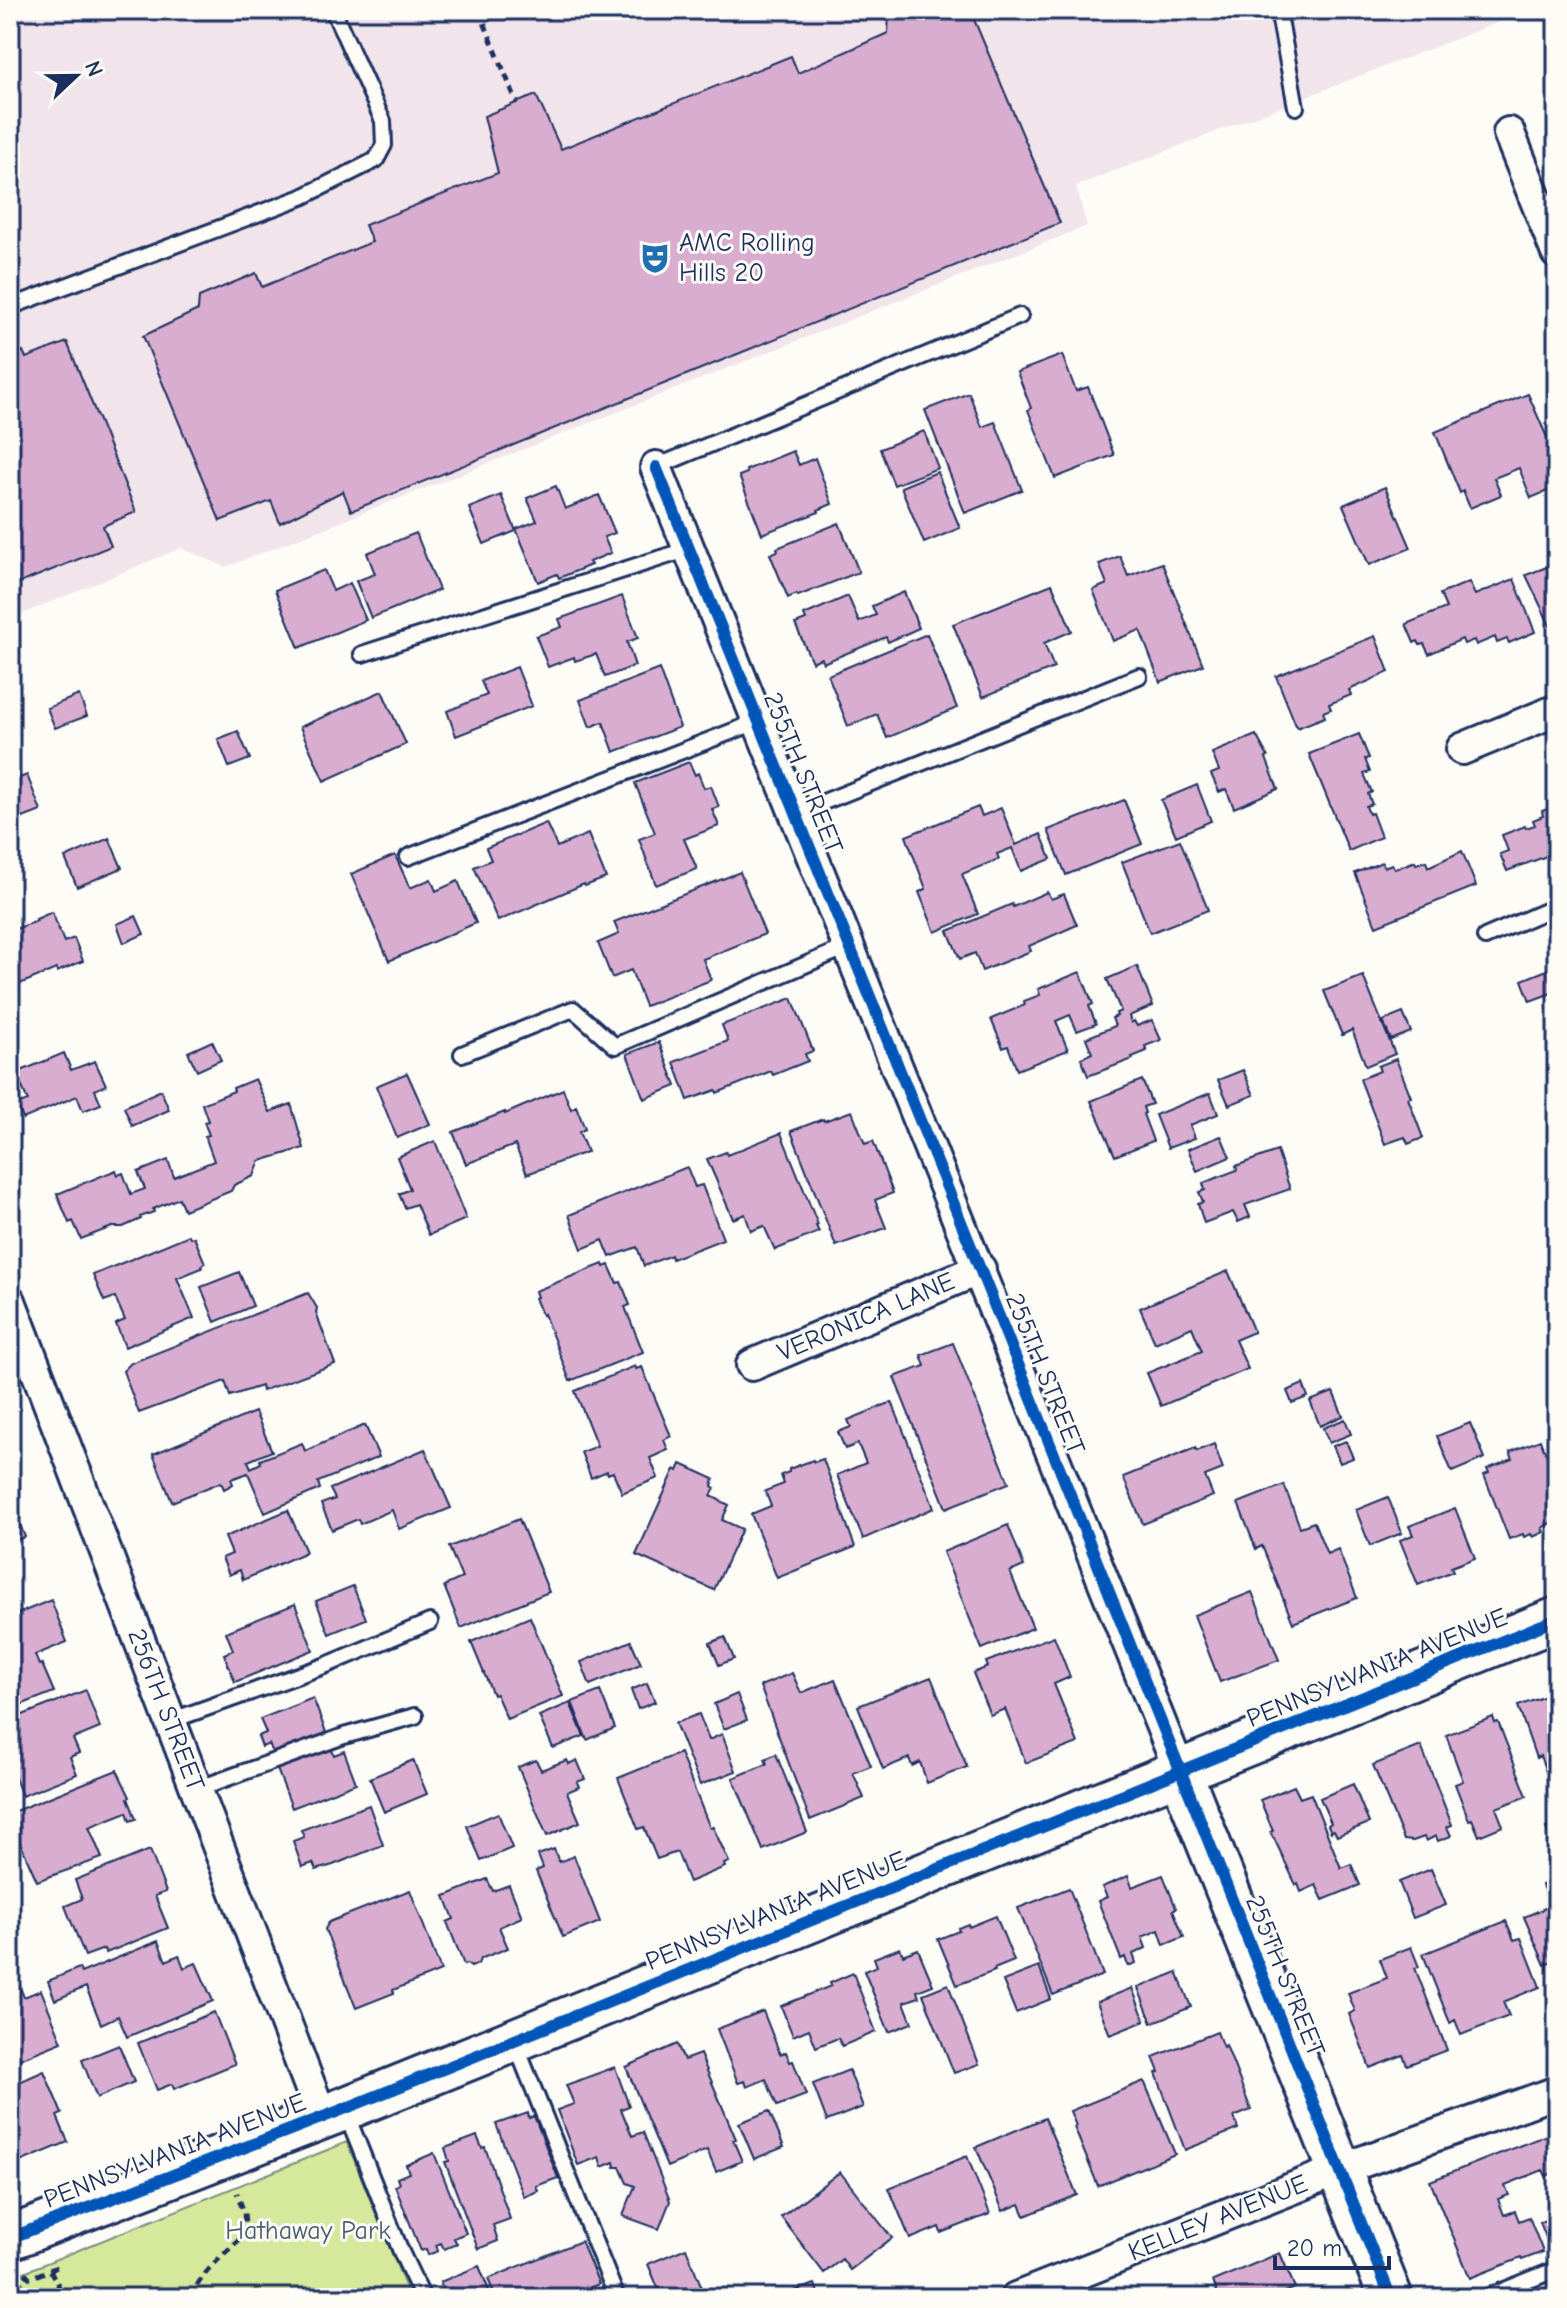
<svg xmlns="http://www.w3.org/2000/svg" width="1567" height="2308" viewBox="0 0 1567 2308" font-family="'Comic Neue',sans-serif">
  <rect width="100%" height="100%" fill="#fdfcf7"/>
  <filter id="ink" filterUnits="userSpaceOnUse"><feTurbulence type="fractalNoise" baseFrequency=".0125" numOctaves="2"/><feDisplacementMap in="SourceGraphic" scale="16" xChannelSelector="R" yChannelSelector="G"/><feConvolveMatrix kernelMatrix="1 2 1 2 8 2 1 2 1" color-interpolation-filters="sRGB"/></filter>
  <g filter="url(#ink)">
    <path fill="#f2e4eb" d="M10,10H1530L1076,186L1087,226L226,567L181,548L10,619Z"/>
    <path fill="#d5e89c" stroke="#788c7d" stroke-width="2" d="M347,2142L410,2298H29L19,2274Z"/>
    <path fill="#d9add0" stroke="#1b2f5e" stroke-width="2" d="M901,10H970L1060,223L351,511L343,491L280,523L271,501L220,521L143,336L198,310L199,297L256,273L262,287L372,242L365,225L498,173L484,116L536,95L561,149L791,56L798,73L888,33L889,15Z
      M67,342L136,512L103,526L111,546L10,587V343L14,354L23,351L26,358Z
      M1062,355L1076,391L1088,387L1114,455L1055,478L1028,410L1031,408L1017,372Z
      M969,393L982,427L995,422L1022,490L965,513L925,410Z
      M1528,394L1557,460V487L1531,498L1519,468L1494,478L1501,495L1470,508L1463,491L1460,493L1435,432Z
      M924,431L938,468L894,485L880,449Z
      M793,451L799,465L815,458L832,504L818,510L819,512L762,534L739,476L747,473L746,470Z
      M937,472L960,528L924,543L901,487Z
      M556,486L565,509L599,495L615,533L604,537L611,553L589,562L591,565L559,578L557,574L538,582L516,529L537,521L527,498Z
      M1385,487L1411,548L1369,565L1343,505Z
      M501,495L516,531L484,544L469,508Z
      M839,523L859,572L798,596L797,594L788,598L770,554L778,551L777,548Z
      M416,533L439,590L371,618L356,581L375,574L367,553Z
      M1120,556L1128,576L1162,563L1203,665L1160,682L1140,630L1113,641L1093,590L1107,584L1099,564Z
      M1557,563V628L1552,630L1526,575Z
      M324,570L333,591L350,583L366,620L299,648L275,590Z
      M1514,579L1535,632L1509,643L1507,639L1497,643L1495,637L1476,645L1474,640L1464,644L1462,639L1429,654L1424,644L1420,645L1418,641L1414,643L1406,624L1446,608L1440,594L1469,582L1475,595Z
      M1052,584L1072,631L1044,643L1054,668L983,697L953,624Z
      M904,592L919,628L888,642L886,637L823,663L821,658L812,662L795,624L806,620L804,615L848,596L859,622L876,615L872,606Z
      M622,596L638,638L627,642L635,666L605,677L596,654L575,661L574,657L548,667L536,636L562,627L559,619Z
      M927,634L957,708L887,738L877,714L848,726L828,675Z
      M1375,636L1389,672L1349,690L1351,695L1329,704L1331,709L1323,712L1325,717L1297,728L1276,676Z
      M517,667L532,706L456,736L447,711L487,695L481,681Z
      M659,669L680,727L614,752L603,722L590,727L580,700Z
      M382,691L406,744L324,781L300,727Z
      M79,695L87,716L55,728L47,708Z
      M238,731L250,759L229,767L218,739Z
      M1359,734L1369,758L1365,759L1370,772L1364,774L1372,792L1368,794L1372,804L1366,806L1369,814L1372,813L1381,837L1349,851L1309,754Z
      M1256,735L1268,757L1266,758L1278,789L1234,808L1226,789L1219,792L1211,774L1219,771L1212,753Z
      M689,762L695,775L698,773L704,788L711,786L719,807L712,809L719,826L684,839L697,869L656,885L639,839L655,833L635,783Z
      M27,775L41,811L10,823V782Z
      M1197,785L1211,821L1176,836L1161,800Z
      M1124,800L1142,844L1066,875L1048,830Z
      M1557,805V852L1507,871L1500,854L1508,851L1502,835L1525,826L1526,828L1535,825L1533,820L1543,816L1542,811Z
      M978,807L982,816L1001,808L1016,845L1041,834L1051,859L1021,871L1012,848L997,854L999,859L962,874L978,914L935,932L919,892L926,889L906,836Z
      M546,823L557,847L588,834L606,878L585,886L584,884L498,921L474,867L491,860L486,848Z
      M109,838L122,868L77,887L65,858Z
      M1180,840L1208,910L1150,933L1122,862Z
      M1462,851L1476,886L1376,926L1355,873L1382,862L1384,867L1392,864L1395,869L1415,861L1416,864L1426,861L1428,867Z
      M395,855L410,888L431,879L436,891L458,881L476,923L389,961L351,874Z
      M740,872L765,934L703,959L711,980L645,1006L631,970L612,978L598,943L619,934L614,922Z
      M1047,892L1051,899L1064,894L1077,925L1029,946L1031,951L982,971L975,953L960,959L948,931L1012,904L1013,907Z
      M52,912L64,942L74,938L83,961L57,972L56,969L10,988V931L37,921L36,919Z
      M136,916L144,934L124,943L117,924Z
      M1137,966L1153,1006L1129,1016L1131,1023L1134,1021L1137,1026L1152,1020L1161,1040L1145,1046L1147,1051L1132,1057L1133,1059L1088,1076L1081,1058L1092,1053L1086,1038L1115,1026L1112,1018L1117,1016L1116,1013L1121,1011L1107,979Z
      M1557,966V991L1530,1001L1522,980Z
      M1080,972L1093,1004L1089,1006L1096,1024L1077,1031L1070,1015L1056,1021L1068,1050L1017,1070L1008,1046L1003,1048L991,1019L1025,1005L1024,1001L1040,995L1038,989Z
      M1363,976L1395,1054L1366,1066L1352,1030L1342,1035L1324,991Z
      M792,998L813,1051L805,1054L808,1061L773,1075L771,1071L717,1093L716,1090L688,1100L674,1062L728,1041L722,1025Z
      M1403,1013L1411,1032L1391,1040L1383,1021Z
      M212,1041L221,1060L197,1071L188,1052Z
      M659,1042L676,1086L644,1099L627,1054Z
      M64,1053L71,1070L95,1061L106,1085L95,1090L101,1104L83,1111L77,1096L23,1119L17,1105L28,1101L16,1073Z
      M1396,1059L1411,1097L1408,1098L1423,1138L1408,1144L1405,1137L1385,1144L1360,1079L1380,1071L1378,1066Z
      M1243,1070L1254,1095L1229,1105L1218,1080Z
      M407,1073L430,1124L397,1138L376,1086Z
      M255,1079L270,1112L291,1104L304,1148L260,1161L254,1176L234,1185L231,1191L184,1210L179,1198L153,1209L154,1212L140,1217L141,1219L123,1227H112L81,1239L73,1221L69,1223L57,1194L116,1170L118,1175L123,1173L131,1194L145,1189L138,1172L168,1160L174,1177L214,1161L205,1136L209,1135L204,1122L208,1121L202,1104L234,1091L233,1088Z
      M1142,1080L1152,1104L1143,1107L1145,1113L1143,1114L1153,1141L1115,1156L1091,1101Z
      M563,1089L571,1109L576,1106L585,1129L579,1132L587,1152L527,1174L515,1145L466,1164L453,1132L505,1112V1114Z
      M161,1090L169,1110L132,1126L124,1107Z
      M1210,1093L1218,1114L1190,1125L1195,1138L1168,1148L1155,1115Z
      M852,1111L865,1144L873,1141L893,1193L875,1200L886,1228L836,1246L791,1131L823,1119L824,1121Z
      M781,1133L818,1225L816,1226L819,1232L775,1250L764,1226L751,1231L745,1214L733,1219L707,1159L726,1152L727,1155Z
      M1221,1136L1230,1157L1197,1171L1188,1149Z
      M435,1141L466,1219L429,1235L416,1204L405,1208L399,1194L410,1189L397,1157Z
      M1277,1151L1290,1189L1245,1205L1250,1217L1238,1222L1233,1212L1204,1223L1198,1204L1203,1202L1199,1192L1205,1190L1203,1183L1237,1170L1236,1166Z
      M687,1167L695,1187L702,1185L723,1239L672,1259L671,1255L644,1266L637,1247L610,1257L603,1240L582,1249L569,1215Z
      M189,1235L190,1238L194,1237L205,1263L201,1265L202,1268L177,1278L194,1318L125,1347L116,1324L125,1320L115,1297L104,1301L93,1275Z
      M603,1264L604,1267L609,1265L617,1283L621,1282L630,1305L625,1307L643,1352L570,1381L544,1314L542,1315L535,1298L537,1297L535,1291Z
      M1228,1271L1254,1332L1235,1340L1248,1369L1161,1406L1147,1373L1202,1351L1192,1327L1155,1343L1140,1308Z
      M239,1272L253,1306L215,1322L201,1287Z
      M308,1293L317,1308L316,1313L335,1364L262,1391L261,1386L230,1396L225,1381L139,1413L123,1371L131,1363Z
      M953,1343L1009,1483L946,1508L894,1377L925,1366L921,1355Z
      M635,1366L636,1369L642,1367L671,1436L664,1440L668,1450L650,1458L658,1478L622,1493L613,1472L608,1474L607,1471L591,1478L581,1452L597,1446L575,1391Z
      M1303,1384L1308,1397L1292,1403L1287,1391Z
      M1333,1392L1343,1416L1320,1426L1310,1401Z
      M892,1402L934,1508L863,1539L837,1475L866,1463L858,1444L845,1449L838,1432L851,1427L848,1420Z
      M255,1412L272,1451L248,1461L251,1468L261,1463L260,1460L302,1443L305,1451L365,1425L379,1457L318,1482L320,1489L265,1513L248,1473L231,1479L233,1484L224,1489L221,1482L172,1502L153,1454Z
      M1345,1419L1351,1434L1329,1443L1323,1428Z
      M1470,1423L1485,1458L1452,1472L1437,1436Z
      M1540,1440L1557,1478V1519L1542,1528L1544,1532L1533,1537L1531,1534L1524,1537L1523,1534L1509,1539L1484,1475L1489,1473L1487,1469L1513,1459L1510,1452Z
      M1346,1441L1353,1458L1340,1463L1333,1446Z
      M1214,1444L1223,1469L1205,1476L1213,1496L1143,1524L1123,1477L1195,1448L1197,1451Z
      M425,1449L451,1508L399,1529L392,1510L360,1524L358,1519L332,1530L321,1504L335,1499L330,1489Z
      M823,1459L855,1547L777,1578L751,1514L771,1506L765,1491L784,1484L781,1475L789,1472V1469L813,1460L814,1462Z
      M681,1464L714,1479L712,1486L715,1488L711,1496L729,1505L722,1520L742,1529L714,1590L636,1555L675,1469L678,1471Z
      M1284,1485L1300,1527L1314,1522L1327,1554L1338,1549L1357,1598L1293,1623L1262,1546L1256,1549L1238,1503Z
      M1388,1497L1402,1533L1370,1546L1356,1510Z
      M10,1499L25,1537L10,1542Z
      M1455,1508L1475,1558L1451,1567L1453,1571L1418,1585L1400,1540L1413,1535L1409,1526Z
      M288,1510L306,1552L243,1580L240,1570L229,1575L222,1558L232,1554L225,1537Z
      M519,1519L549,1592L461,1628L444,1586L462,1578L449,1547Z
      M1008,1525L1024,1566L1010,1572L1033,1628L982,1649L943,1552Z
      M353,1586L366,1619L329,1634L316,1601Z
      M1252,1592L1279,1660L1220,1682L1194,1615Z
      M51,1600L67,1642L35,1655L39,1665L42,1664L54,1692L10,1709V1617Z
      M295,1604L313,1650L235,1682L224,1654L233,1650L226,1632Z
      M530,1617L563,1696L507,1719L496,1694L493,1695L471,1642Z
      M1054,1636L1070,1677L1054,1684L1078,1743L1026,1763L1005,1709L990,1715L973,1673L988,1667L986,1662Z
      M725,1637L734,1659L719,1665L710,1643Z
      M631,1641L641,1664L590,1685L581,1662Z
      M792,1673L801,1693L835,1679L871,1766L853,1773L864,1798L810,1820L760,1686Z
      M931,1677L967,1767L927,1783L920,1762L912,1766L909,1758L883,1769L858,1706Z
      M647,1683L655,1702L638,1709L631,1690Z
      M86,1690L100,1728L73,1739L79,1753L70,1757L77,1774L22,1796L10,1765V1720Z
      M600,1691L615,1728L587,1740L572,1702Z
      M737,1694L747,1720L724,1729L714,1704Z
      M1551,1694L1553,1700L1557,1698V1783L1556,1780L1550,1782L1540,1756L1536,1758L1518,1706Z
      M313,1698L327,1735L274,1756L269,1744L262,1747L258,1736L266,1733L260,1719Z
      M570,1703L584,1736L553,1748L539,1716Z
      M699,1714L709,1740L722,1734L736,1771L700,1785L675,1723Z
      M1493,1717L1495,1723L1498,1722L1527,1796L1496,1808L1503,1826L1479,1836L1472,1819L1469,1820L1455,1784L1463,1781L1446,1735Z
      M1421,1746L1452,1825L1447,1827L1451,1836L1438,1841L1436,1836L1426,1841L1424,1837L1413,1841L1404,1840L1373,1765Z
      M331,1748L334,1755L344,1751L356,1783L292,1808L277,1769Z
      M680,1753L710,1828L713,1827L729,1862L724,1864L725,1867L689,1882L677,1852L657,1859L644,1827L638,1829L618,1778Z
      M776,1754L807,1832L763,1850L733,1778L767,1764L765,1759Z
      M413,1760L427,1794L384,1812L370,1778Z
      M536,1760L541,1770L567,1760L569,1764L577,1760L585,1779L577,1782L579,1787L567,1792L580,1822L547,1836L518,1767Z
      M117,1770L130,1797L128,1798L136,1819L130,1821L127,1812L89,1827L102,1858L37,1881L10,1820V1813Z
      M1353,1784L1369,1823L1337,1836L1334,1830L1331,1832L1328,1825L1331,1823L1320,1798Z
      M1294,1786L1300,1798L1311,1794L1341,1868L1351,1864L1360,1885L1323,1900L1316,1885L1301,1892L1298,1884L1296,1885L1271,1832L1273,1831L1260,1800Z
      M369,1805L383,1845L333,1865L316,1870L313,1863L302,1867L293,1841L304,1837L301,1830Z
      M498,1813L512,1848L481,1861L467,1826Z
      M1557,1823V1856L1546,1828Z
      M554,1849L559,1862L574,1856L600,1922L563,1937L536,1871L543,1868L538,1855Z
      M150,1850L166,1892L155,1896L168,1928L106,1953L104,1949L85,1956L65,1906L82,1899L75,1880Z
      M1431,1869L1446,1905L1413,1918L1399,1882Z
      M1163,1875L1176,1908L1173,1910L1184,1937L1164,1945L1159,1930L1142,1937L1146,1948L1133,1954L1136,1963L1128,1966L1125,1957L1121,1959L1098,1901L1107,1897L1102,1887L1128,1876L1132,1887Z
      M1557,1878V1960L1545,1965L1524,1917L1550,1906L1542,1885Z
      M487,1879L493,1891L509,1885L522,1917L499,1927L508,1948L480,1959L478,1964L471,1967L467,1964L464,1965L447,1922L454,1919L445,1896Z
      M1069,1888L1103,1975L1053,1995L1018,1908Z
      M410,1890L441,1971L393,1990L394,1993L356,2008L325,1929L329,1922Z
      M996,1916L1014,1961L994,1969L995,1971L957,1985L938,1939L959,1931L958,1928L968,1924L969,1927Z
      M1506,1921L1514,1940L1521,1938L1540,1987L1503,2002L1509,2016L1461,2035L1455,2020L1450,2023L1423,1954Z
      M158,1941L166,1961L179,1955L184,1968L196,1963L213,2001L127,2037L118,2016L101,2024L86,1987L55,2000L48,1981L79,1968L81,1973Z
      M1411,1947L1419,1967L1415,1968L1447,2050L1407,2065L1403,2055L1370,2068L1349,2014L1355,2011L1348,1993L1387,1978L1380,1959Z
      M900,1948L903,1955L918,1949L933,1985L917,1991L919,1997L904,2002L912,2023L889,2032L864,1971L877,1966L874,1958Z
      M10,1965L24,1997L41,1990L62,2042L10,2063Z
      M1039,1967L1051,1999L1016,2013L1003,1981Z
      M1177,1972L1191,2007L1152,2023L1138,1988Z
      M853,1973L876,2032L842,2046L838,2038L816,2047L809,2029L793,2036L781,2006L831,1986L830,1983Z
      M948,1984L979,2064L954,2073L923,1994Z
      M1132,1988L1145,2021L1110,2035L1097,2002Z
      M763,2011L780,2054L786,2052L790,2062L793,2061L806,2095L777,2106L766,2079L747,2087L745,2081L738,2083L717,2029Z
      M214,2012L235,2064L174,2089L172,2084L157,2090L138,2043Z
      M1217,2032L1223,2047L1226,2045L1251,2110L1234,2117L1238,2129L1185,2150L1156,2073L1159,2072L1153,2057Z
      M677,2044L684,2060L700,2054L736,2139L733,2140L742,2161L716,2172L707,2150L667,2167L626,2067Z
      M119,2045L134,2082L97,2098L82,2060Z
      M615,2067L629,2106L621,2109L632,2136L643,2132L670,2201L659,2229L623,2216L635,2186L627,2183L620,2167H615L614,2162L602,2167L599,2157L578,2165L557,2110L574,2104L566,2085Z
      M849,2070L863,2107L827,2121L813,2084Z
      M44,2071L62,2114L57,2116L68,2142L13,2165L10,2159V2086Z
      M1144,2081L1175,2154L1098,2186L1074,2127L1076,2126L1070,2111Z
      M769,2111L784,2147L754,2159L739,2123Z
      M528,2113L529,2118L534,2116L558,2178L536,2186L538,2191L524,2197L496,2124Z
      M1045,2118L1077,2195L1025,2216L1020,2204L1003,2211L976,2147Z
      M1557,2131V2171L1546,2176L1543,2170L1505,2185L1509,2195L1498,2199L1504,2215L1515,2211L1519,2221L1529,2217L1543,2252L1522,2260L1521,2258L1470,2278L1430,2181Z
      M477,2136L482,2148L485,2147L510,2219L493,2225L498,2241L478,2249L445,2162L449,2161L445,2148Z
      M434,2153L466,2233L454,2238L457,2244L444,2249L441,2243L436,2245L438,2251L428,2255L426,2249L421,2251L395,2186L399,2184L397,2178L409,2173L406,2165Z
      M967,2156L990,2214L941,2233L939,2227L910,2239L889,2188Z
      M840,2172L892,2238L850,2270L842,2259L824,2273L781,2217Z
      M1557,2216V2257L1554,2258L1540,2222Z
      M581,2241L599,2284L564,2298H496L488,2279Z
      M686,2248L706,2298H654L661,2295L648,2264Z
      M1280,2253L1295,2288L1280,2294L1281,2298H1219L1213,2281Z
      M479,2266L492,2298H446L440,2282Z
      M815,2284L820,2298H774Z"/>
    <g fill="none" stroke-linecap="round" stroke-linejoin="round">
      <defs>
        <path id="lane" d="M1280,20L1296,107
          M10,307L302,197L376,160L384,145L383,121L333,10
          M656,467L1020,316
          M362,654L689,549
          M796,813L1139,676
          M408,857L759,721
          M1485,937L1557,906
          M462,1054L573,1009L615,1046L849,946
          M170,1721L324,1666L430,1622
          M197,1789L344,1736L415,1716
          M516,2045L617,2298
          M346,2113L402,2254L423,2298
          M1485,2298L1557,2269"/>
        <path id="street" d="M1509,133L1557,253
          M656,467L1180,1772
          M1462,749L1557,710
          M10,1301L322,2118
          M752,1365L980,1269
          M1016,2298L1339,2170L1557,2092"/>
        <path id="secondary" d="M1180,1772L1391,2298
          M10,2238L344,2109L1557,1619"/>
      </defs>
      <use href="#lane" stroke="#1b2f5e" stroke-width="20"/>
      <use href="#street" stroke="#1b2f5e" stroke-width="36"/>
      <use href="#secondary" stroke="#1b2f5e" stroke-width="48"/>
      <path stroke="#1b2f5e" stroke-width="5" stroke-dasharray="8 6" stroke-linecap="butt" d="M479,10L517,103
        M50,2270L65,2298
        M25,2273L30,2278L62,2265
        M115,2298C130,2291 147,2290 162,2298
        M190,2298C204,2269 224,2255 246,2233L244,2213L237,2193"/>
      <use href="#lane" stroke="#fdfcf7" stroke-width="14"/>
      <use href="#street" stroke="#fdfcf7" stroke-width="30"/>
      <use href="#secondary" stroke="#fdfcf7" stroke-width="42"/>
      <defs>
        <path id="cycleway" d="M656,467L980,1269L1391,2298
          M10,2238L344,2109L1557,1619"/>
      </defs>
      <use href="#cycleway" stroke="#fdfcf7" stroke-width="17"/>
      <use href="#cycleway" stroke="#0057b8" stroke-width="12"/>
    </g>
  </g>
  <defs>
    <symbol id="theatre-bare" viewBox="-9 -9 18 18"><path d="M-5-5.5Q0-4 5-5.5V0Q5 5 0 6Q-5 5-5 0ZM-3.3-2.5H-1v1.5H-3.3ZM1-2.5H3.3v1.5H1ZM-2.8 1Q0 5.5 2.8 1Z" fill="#1f6fb2" stroke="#fdfcf7" stroke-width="2.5" paint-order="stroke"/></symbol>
  </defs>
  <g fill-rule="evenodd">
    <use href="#theatre-bare" x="633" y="236" width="44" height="44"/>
  </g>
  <g text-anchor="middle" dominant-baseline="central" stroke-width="6" stroke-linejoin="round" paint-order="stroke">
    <g font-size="26" fill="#1b2f5e" stroke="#fdfcf7" text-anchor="start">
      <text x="679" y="243">AMC Rolling<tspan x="679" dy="30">Hills 20</tspan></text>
    </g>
    <g font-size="26" fill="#1b2f5e" stroke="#fdfcf7">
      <text transform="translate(803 773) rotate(68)">255TH STREET</text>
      <text transform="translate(866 1317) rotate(-23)">VERONICA LANE</text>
      <text transform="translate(1045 1374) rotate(68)">255TH STREET</text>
      <text transform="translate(1377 1668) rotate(-22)">PENNSYLVANIA AVENUE</text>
      <text transform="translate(166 1710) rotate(69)">256TH STREET</text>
      <text transform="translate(776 1911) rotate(-22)">PENNSYLVANIA AVENUE</text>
      <text transform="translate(1285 1976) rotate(68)">255TH STREET</text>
      <text transform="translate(175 2151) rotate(-21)">PENNSYLVANIA AVENUE</text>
      <text transform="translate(1218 2218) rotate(-22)">KELLEY AVENUE</text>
    </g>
    <g font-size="26" fill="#4a5d6e" stroke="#fdfcf7">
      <text x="308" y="2231">Hathaway Park</text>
    </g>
  </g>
  <rect width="1567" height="2308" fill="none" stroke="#fdfcf7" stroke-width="40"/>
  <rect x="20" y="20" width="1527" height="2268" fill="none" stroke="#1b2f5e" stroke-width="3" filter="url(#ink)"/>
  <g transform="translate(76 76) rotate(68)" stroke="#fdfcf7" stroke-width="6" paint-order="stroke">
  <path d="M0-6L14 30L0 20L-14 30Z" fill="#1b2f5e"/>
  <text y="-12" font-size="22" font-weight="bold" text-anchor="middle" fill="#1b2f5e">N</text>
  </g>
  <path d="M1275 2256v12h114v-12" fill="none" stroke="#1b2f5e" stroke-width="4"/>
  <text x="1287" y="2256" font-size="24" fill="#1b2f5e" stroke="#fdfcf7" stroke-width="6" paint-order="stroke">20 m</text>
</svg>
